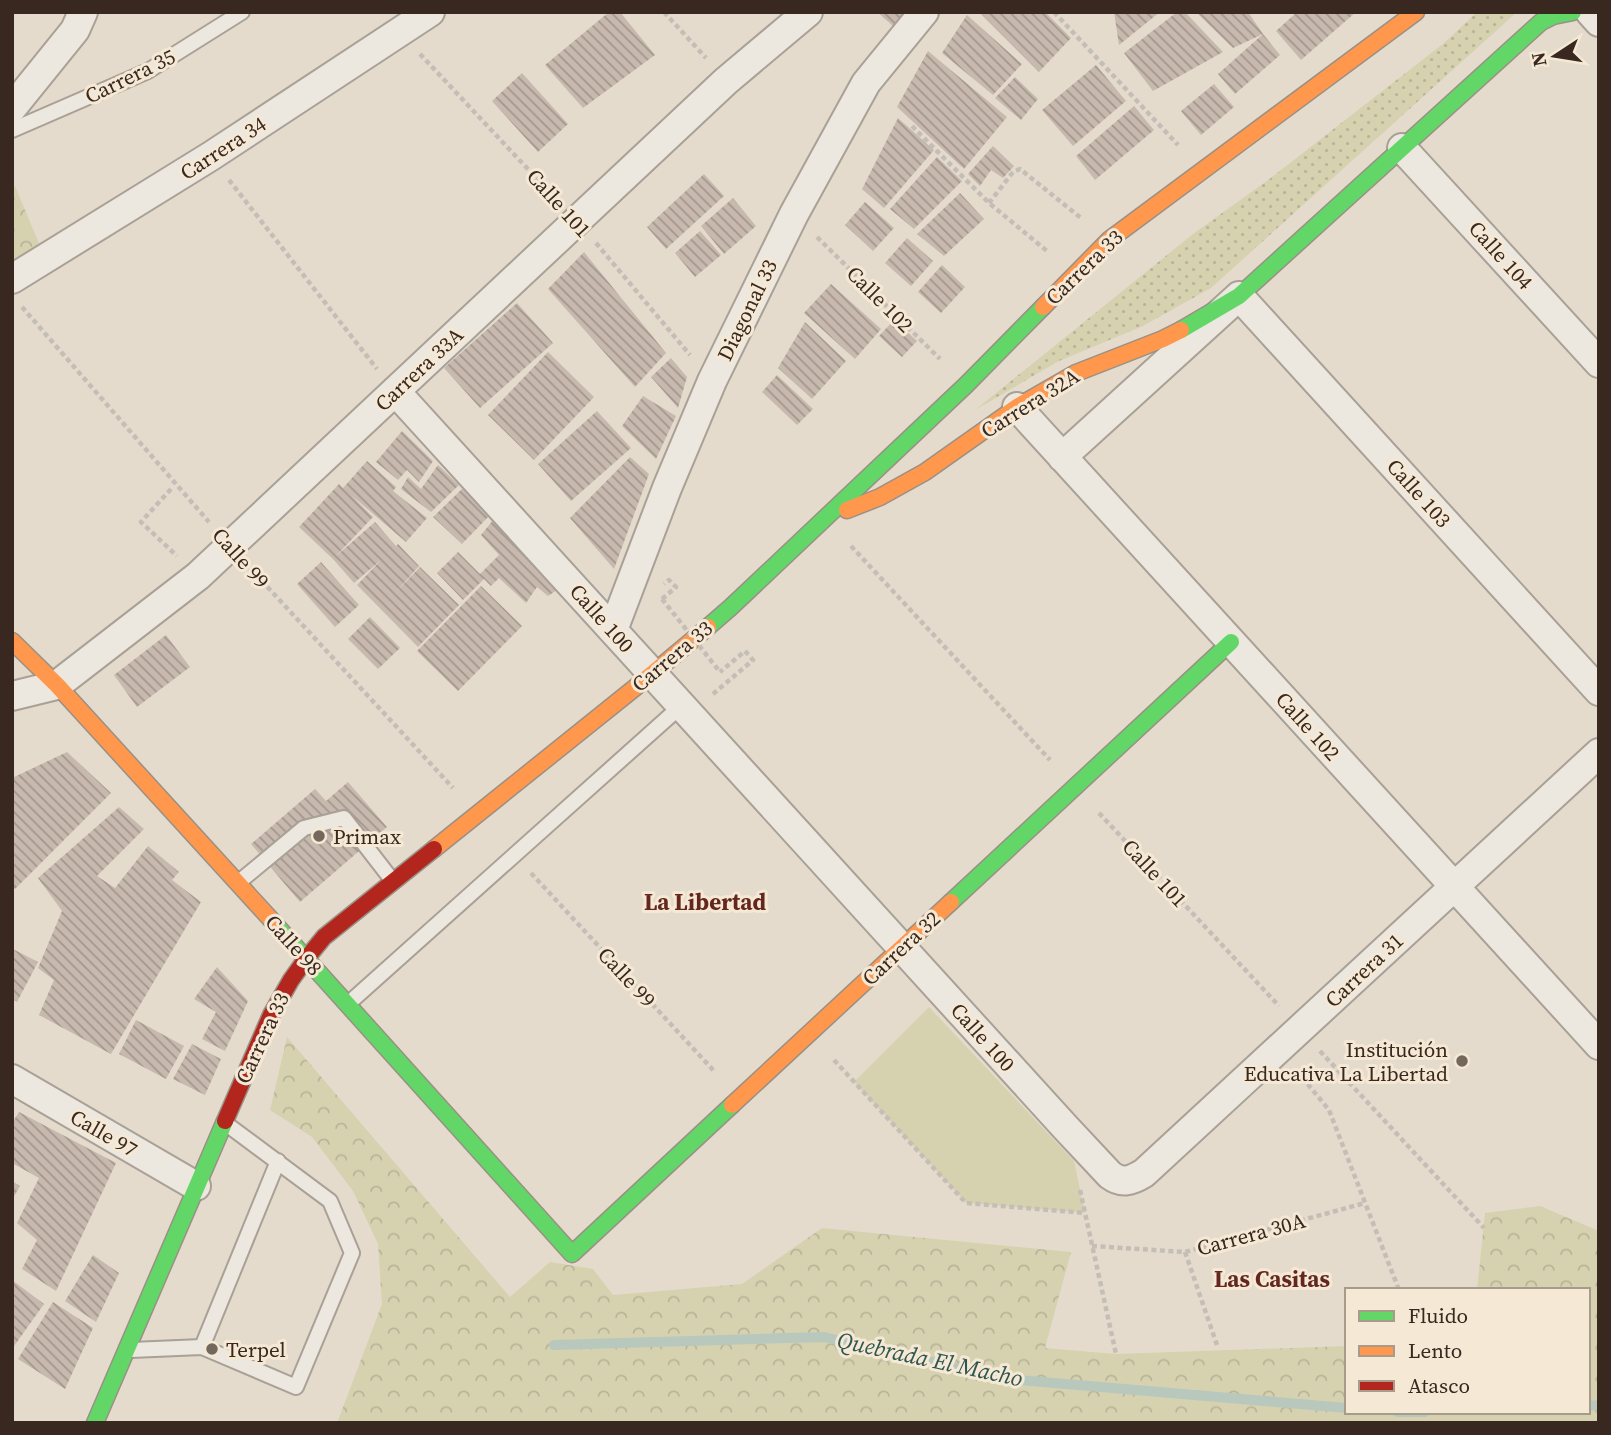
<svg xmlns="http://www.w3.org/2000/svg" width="1611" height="1435" viewBox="0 0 1611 1435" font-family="'Source Serif 4',serif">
  <defs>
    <pattern id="grass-dots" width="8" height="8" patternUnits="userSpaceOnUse" patternTransform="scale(1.75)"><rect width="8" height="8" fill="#d6d2b0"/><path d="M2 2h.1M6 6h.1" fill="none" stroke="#b8b497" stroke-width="1.8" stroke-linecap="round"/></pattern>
    <pattern id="forest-crowns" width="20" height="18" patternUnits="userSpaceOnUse" patternTransform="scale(1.75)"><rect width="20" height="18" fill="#d6d2b0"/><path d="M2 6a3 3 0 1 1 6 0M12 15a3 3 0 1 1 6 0" fill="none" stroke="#b8b497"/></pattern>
    <pattern id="building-back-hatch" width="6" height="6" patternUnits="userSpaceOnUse" patternTransform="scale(1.75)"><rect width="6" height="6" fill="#c7b9ae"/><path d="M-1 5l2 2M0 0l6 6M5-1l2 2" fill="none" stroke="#a3968d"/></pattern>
  </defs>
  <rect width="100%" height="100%" fill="#e4dbcd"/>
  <path fill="url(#grass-dots)" d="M1477,12H1517L1211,288L1143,326L1059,361L975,410L1193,234L1268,180L1444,43Z"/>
  <path fill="url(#forest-crowns)" d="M15,186L41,248L12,265V188Z
    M287,1037L510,1297L550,1262L593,1269L613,1295L742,1284L822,1228L1071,1252L1045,1348L1116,1354L1347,1346V1412H1588V1290H1477L1485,1213L1540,1206L1599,1231V1423H337L382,1304L378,1244L353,1191L312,1137L270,1110Z"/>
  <path fill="#d6d2b0" d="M929,1007L1074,1161L1085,1213L966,1203L854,1082Z"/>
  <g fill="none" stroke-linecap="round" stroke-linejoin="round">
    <path stroke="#b9c8bd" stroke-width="10" d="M554,1345L824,1337L1006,1379L1347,1408
      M1588,1406L1599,1405
      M1397,1412H1425"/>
  </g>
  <path fill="url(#building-back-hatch)" d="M609,12H620L655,55L583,108L545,65Z
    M877,12H919L901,33Z
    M979,12H1045L1071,38L1039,72Z
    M1114,12H1160L1119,45Z
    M1177,12H1185L1223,52L1153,91L1124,53Z
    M1196,12H1248L1263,34L1280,55L1235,94L1218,74L1263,34L1233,48Z
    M1297,12H1356L1301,60L1276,31Z
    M967,15L1022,64L993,95L942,53Z
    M928,51L1007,117L964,169L897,107Z
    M1096,65L1126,101L1073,146L1042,110Z
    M522,73L568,124L538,152L492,101Z
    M1015,77L1038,99L1021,120L995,98Z
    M1214,84L1234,107L1201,135L1181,111Z
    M1134,106L1154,130L1095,180L1076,156Z
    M898,118L934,150L884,208L862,189Z
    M993,146L1014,166L1003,178L991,170L980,186L968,174Z
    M937,157L962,181L914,229L890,209Z
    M704,174L724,196L666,249L647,227Z
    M960,193L984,219L944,256L917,234Z
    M733,198L756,226L724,254L701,226Z
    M865,202L894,228L873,251L845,225Z
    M700,231L721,255L695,277L675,253Z
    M907,238L933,261L911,286L885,263Z
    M584,252L666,353L635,387L548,289Z
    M942,265L965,287L941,313L918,292Z
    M831,284L881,329L855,359L804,313Z
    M517,303L553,343L480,408L444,368Z
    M894,320L917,341L902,357L879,336Z
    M805,322L846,361L812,399L778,368Z
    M548,352L594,397L534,460L488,415Z
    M671,358L687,377L678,408L651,377Z
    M777,375L813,409L797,425L762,392Z
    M643,396L676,416L656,459L622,426Z
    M597,411L631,448L571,501L538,464Z
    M402,431L433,461L419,482L407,470L398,480L376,462Z
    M630,457L649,474L614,569L570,518Z
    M367,461L396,487L393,491L427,518L406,542L351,495L373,517L336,556L375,522L396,546L398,544L419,566L396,592L420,567L459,605L418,647L357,585L381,560L354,583L333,559L299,527L339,484L343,488Z
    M438,465L459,485L431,512L401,489L408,477L421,489Z
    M463,488L490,515L462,544L433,517Z
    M494,519L563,586L548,596L537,587L526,603L499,578L491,586L484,579L463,600L437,573L458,552L480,574L499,555L481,535Z
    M321,562L359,605L335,627L297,584Z
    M481,586L522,626L458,691L417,651Z
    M370,617L400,648L378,669L348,639Z
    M166,635L190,667L137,707L114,675Z
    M67,752L111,793L15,889L12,886V778Z
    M348,782L387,827L300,902L251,844L315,789L326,801Z
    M119,807L144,829L97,876L115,888L148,846L179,872L172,880L201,902L111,1054L39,1015L54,980L38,968L62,911L38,878Z
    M13,949L38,962L17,1002L12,999Z
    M217,967L248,1001L225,1051L202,1039L216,1012L194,999Z
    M136,1020L184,1046L166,1079L119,1054Z
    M192,1044L221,1059L205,1095L173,1079Z
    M19,1112L116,1163L56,1291L22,1269L37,1240L17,1223L39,1178L12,1163V1123Z
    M12,1181L20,1186L12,1200Z
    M93,1255L119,1273L96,1322L65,1301Z
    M12,1280L44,1304L12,1349Z
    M53,1302L93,1328L65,1389L18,1359Z"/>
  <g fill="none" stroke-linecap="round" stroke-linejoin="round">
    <defs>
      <path id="lane" d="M12,130L148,71L242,12
        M239,882L304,828L344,818L392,880
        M349,1003L681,706
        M202,1347L278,1161
        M131,1350L202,1347L296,1387L352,1253L330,1201L225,1123"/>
      <path id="street" d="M1590,12L1599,22
        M12,108L75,30L83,12
        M1402,148L1599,363
        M12,279L211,156L430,12
        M395,391L1066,1128L1110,1175C1122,1184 1131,1181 1144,1173L1599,753
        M1017,407L1599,1045
        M1062,457L1239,296L1599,691
        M613,630L667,488L712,381L794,214L866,83L924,12
        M12,696L57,685L198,576L726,81L808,12
        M12,1079L196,1186"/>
      <path id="fast" d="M1181,330L1239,296L1541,22L1553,16L1573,12
        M708,627L731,607L966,385L1043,307
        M951,902L1231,642
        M275,924L572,1254L732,1105
        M95,1423L225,1121"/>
      <path id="slow" d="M1043,307L1109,240L1416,12
        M847,510L880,497L925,472L1017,407L1076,373L1163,339L1181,330
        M12,641L57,685L275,924
        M434,849L652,674L708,627
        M732,1105L951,902"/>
      <path id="jam" d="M225,1121L271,1015L291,980L306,959L324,937L434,849"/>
    </defs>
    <use href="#lane" stroke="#a9a096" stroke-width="18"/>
    <use href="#street" stroke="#a9a096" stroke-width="32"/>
    <use href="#fast" stroke="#999086" stroke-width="19"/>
    <use href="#slow" stroke="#999086" stroke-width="19"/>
    <use href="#jam" stroke="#999086" stroke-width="19"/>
    <path stroke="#c5beb6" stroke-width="4.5" stroke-dasharray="5 3.5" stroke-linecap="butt" d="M664,12L706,58
      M1054,12L1178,145
      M420,54L555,198
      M912,126L989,203L1047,251
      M229,180L377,369
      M989,203L1013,172L1020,169L1081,218
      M817,237L940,359
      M596,243L690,355
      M22,307L209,522
      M171,489L141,522L177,556
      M851,546L1050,760
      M250,568L453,788
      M662,599L676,587L669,580L664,584
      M713,694L753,660L745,651L720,672
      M1099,813L1279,1006
      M531,873L715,1072
      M1320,1051L1484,1228
      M834,1060L966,1203L1085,1213
      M1297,1071L1329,1110L1399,1290
      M1080,1190L1116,1354
      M1092,1246L1185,1252L1365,1203
      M1185,1252L1217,1345"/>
    <use href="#lane" stroke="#ece7df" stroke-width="14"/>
    <use href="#street" stroke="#ece7df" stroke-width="28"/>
    <use href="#fast" stroke="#63d668" stroke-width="16"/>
    <use href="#slow" stroke="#ff974d" stroke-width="16"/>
    <use href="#jam" stroke="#b3261e" stroke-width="16"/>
    <path stroke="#c5beb6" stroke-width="4.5" stroke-dasharray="5 3.5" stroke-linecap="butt" d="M662,599L720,672"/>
  </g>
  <g fill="#74675c" stroke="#f5e8d4" stroke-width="2.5">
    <circle cx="319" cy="836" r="7"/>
    <circle cx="1462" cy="1061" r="7"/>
    <circle cx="212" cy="1349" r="7"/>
  </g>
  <g text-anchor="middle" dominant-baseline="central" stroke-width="6" stroke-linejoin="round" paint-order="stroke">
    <g font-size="21" fill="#38281f" stroke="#f5e8d4">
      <text transform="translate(130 76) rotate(-26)">Carrera 35</text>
      <text transform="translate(223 148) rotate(-33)">Carrera 34</text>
      <text transform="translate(559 203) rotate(48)">Calle 101</text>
      <text transform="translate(1501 255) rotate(48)">Calle 104</text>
      <text transform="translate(1084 267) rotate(-44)">Carrera 33</text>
      <text transform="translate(880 299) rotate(45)">Calle 102</text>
      <text transform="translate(747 310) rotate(-64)">Diagonal 33</text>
      <text transform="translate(419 369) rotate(-43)">Carrera 33A</text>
      <text transform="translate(1030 403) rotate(-32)">Carrera 32A</text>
      <text transform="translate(1419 493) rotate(48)">Calle 103</text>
      <text transform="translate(241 558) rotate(48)">Calle 99</text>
      <text transform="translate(602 618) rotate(48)">Calle 100</text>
      <text transform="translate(672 656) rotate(-40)">Carrera 33</text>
      <text transform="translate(1308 726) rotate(48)">Calle 102</text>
      <text transform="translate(1155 873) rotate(47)">Calle 101</text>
      <text transform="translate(294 945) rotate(48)">Calle 98</text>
      <text transform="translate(901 948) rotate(-43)">Carrera 32</text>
      <text transform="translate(1364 970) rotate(-43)">Carrera 31</text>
      <text transform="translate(627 977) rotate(47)">Calle 99</text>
      <text transform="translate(983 1037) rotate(48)">Calle 100</text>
      <text transform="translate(262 1038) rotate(-65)">Carrera 33</text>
      <text transform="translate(104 1133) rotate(30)">Calle 97</text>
      <text transform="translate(1251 1234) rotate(-15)">Carrera 30A</text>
    </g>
    <g font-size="21" fill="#38281f" stroke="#f5e8d4" text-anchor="start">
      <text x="333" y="836">Primax</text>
      <text x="1448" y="1049" text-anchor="end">Institución<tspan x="1448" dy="24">Educativa La Libertad</tspan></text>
      <text x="226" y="1349">Terpel</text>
    </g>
    <g font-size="23" font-weight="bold" fill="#63271f" stroke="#f5e8d4">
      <text x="705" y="902">La Libertad</text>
      <text x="1272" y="1279">Las Casitas</text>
    </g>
    <g font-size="23" font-style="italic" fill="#2e5750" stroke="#f5e8d4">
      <text transform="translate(930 1359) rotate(12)">Quebrada El Macho</text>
    </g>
  </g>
  <rect width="1611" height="1435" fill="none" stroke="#38281f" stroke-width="28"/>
  <rect x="1345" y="1288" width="245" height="126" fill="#f5e8d4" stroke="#a99b8c" stroke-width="2"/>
  <rect x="1359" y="1311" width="35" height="10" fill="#63d668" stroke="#a99b8c" stroke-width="2"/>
  <text x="1408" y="1323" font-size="21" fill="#38281f">Fluido</text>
  <rect x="1359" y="1346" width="35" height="10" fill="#ff974d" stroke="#a99b8c" stroke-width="2"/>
  <text x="1408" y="1358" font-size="21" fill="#38281f">Lento</text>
  <rect x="1359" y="1381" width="35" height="10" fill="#b3261e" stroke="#a99b8c" stroke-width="2"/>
  <text x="1408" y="1393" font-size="21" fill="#38281f">Atasco</text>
  <g transform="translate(1555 56) rotate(258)" stroke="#f5e8d4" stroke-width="5" paint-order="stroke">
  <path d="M0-5L12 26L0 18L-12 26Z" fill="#38281f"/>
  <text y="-10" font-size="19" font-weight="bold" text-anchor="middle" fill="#38281f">N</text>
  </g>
</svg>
